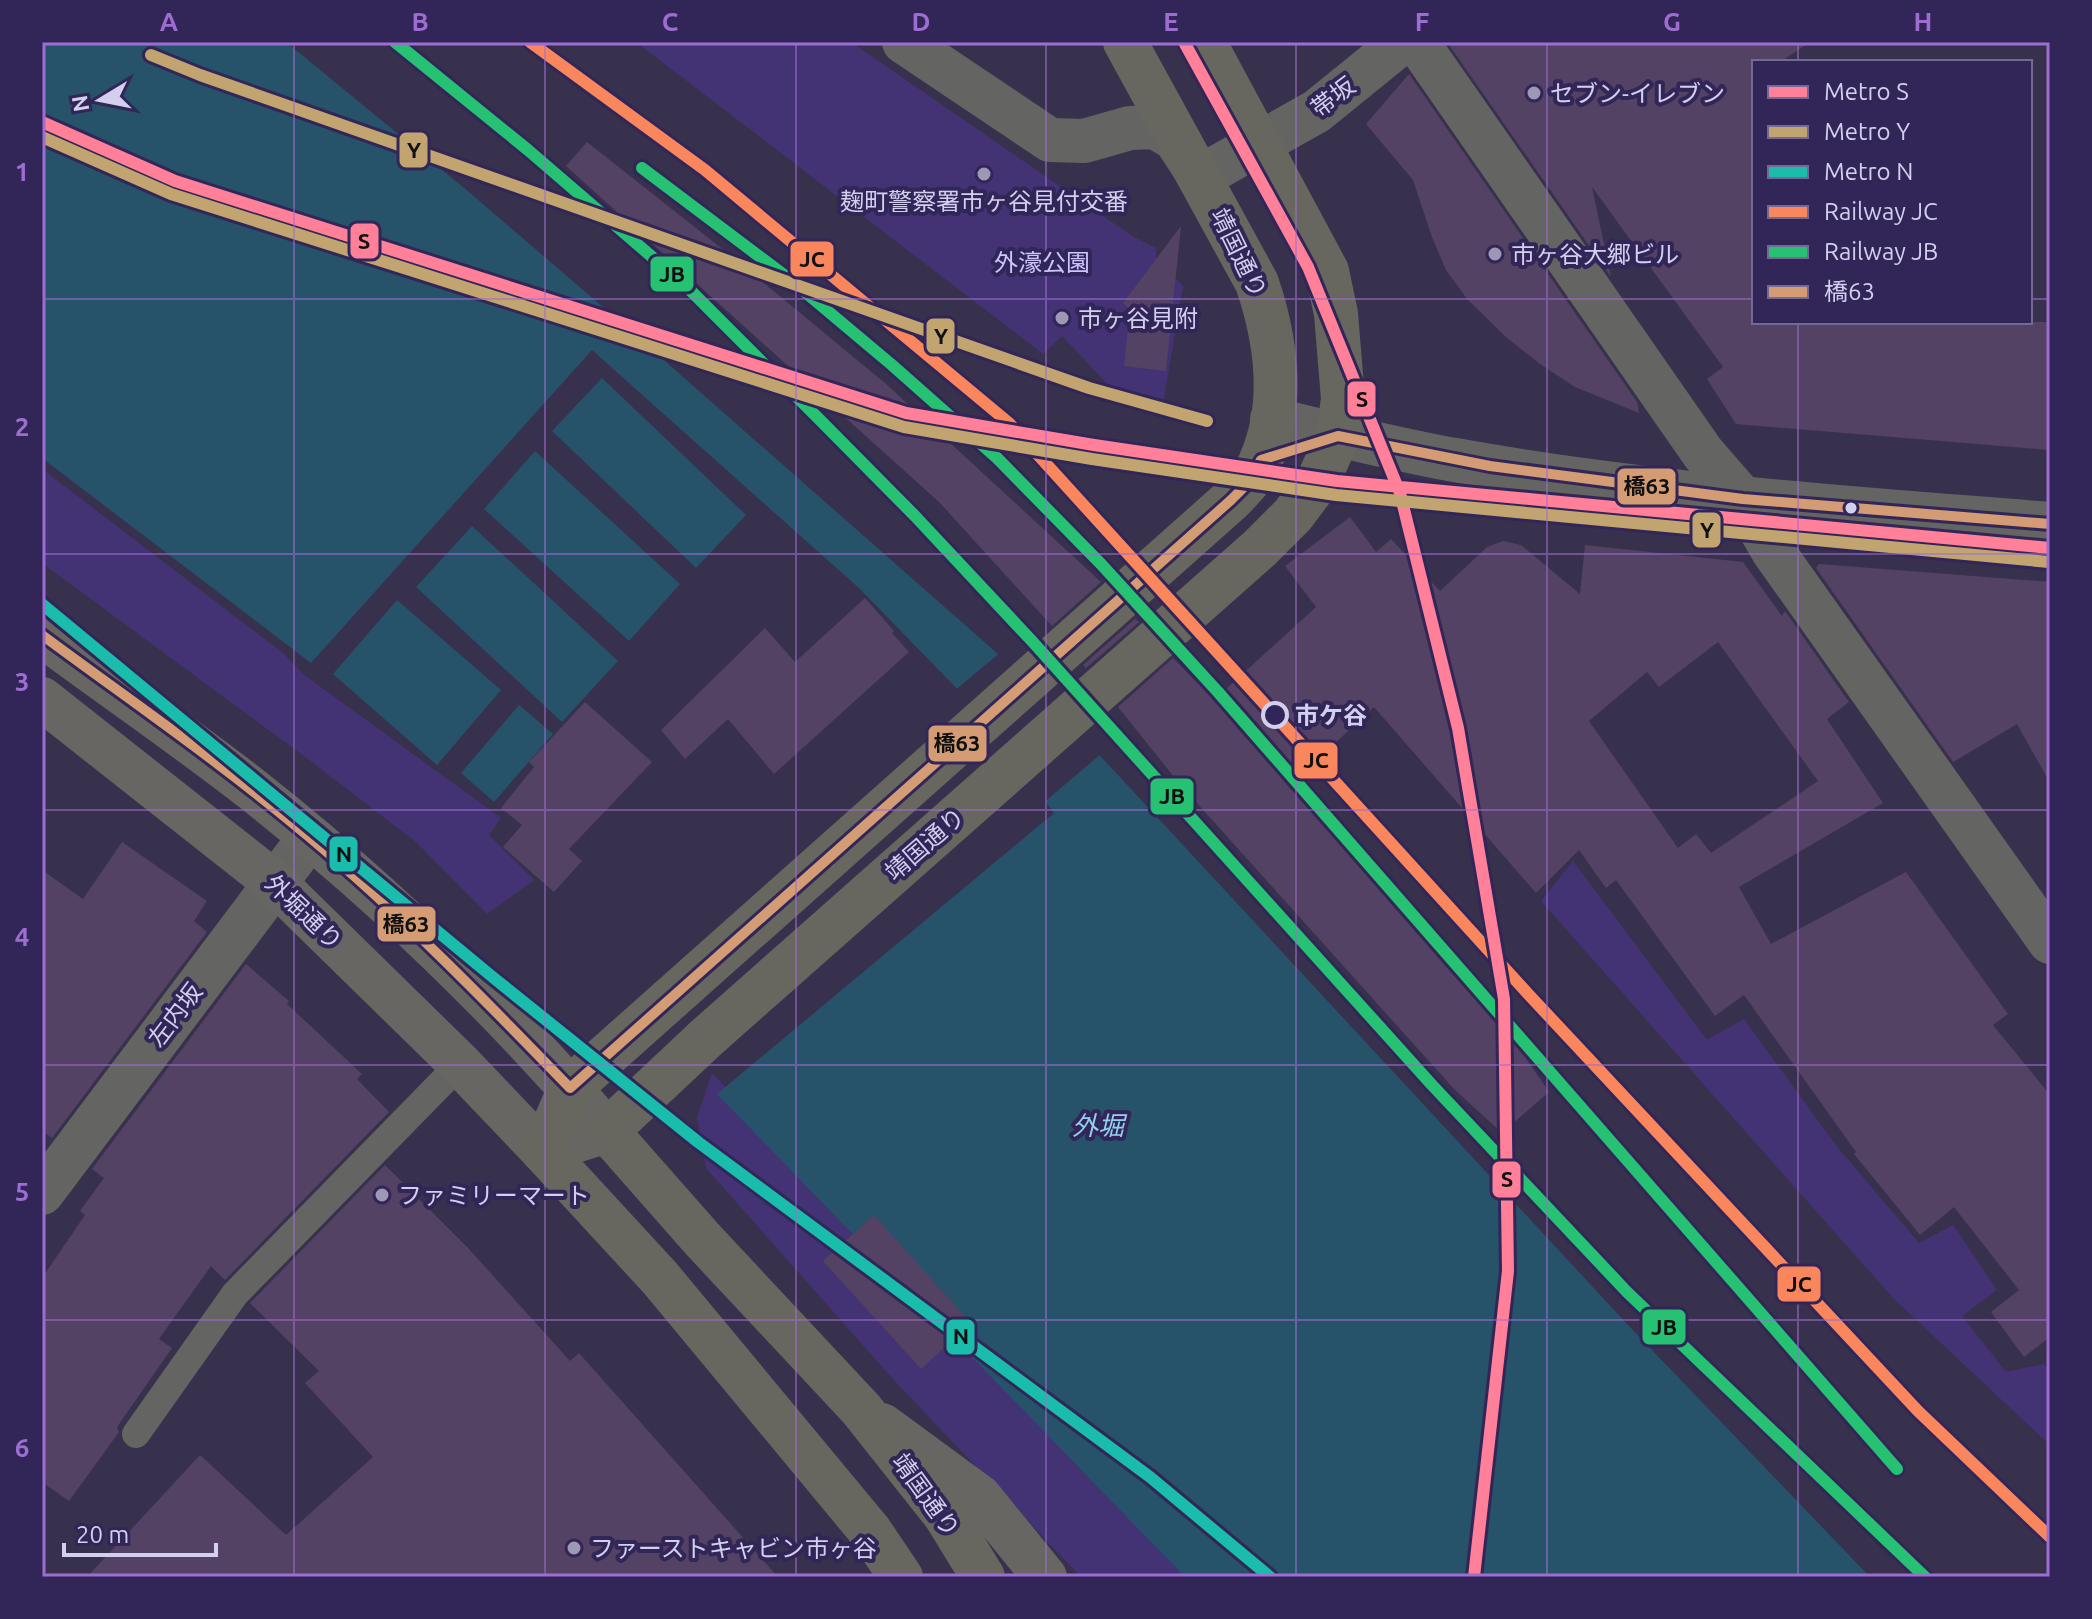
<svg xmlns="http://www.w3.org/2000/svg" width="2092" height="1619" viewBox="0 0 2092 1619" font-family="Ubuntu,'Noto Sans JP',sans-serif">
  <rect width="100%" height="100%" fill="#38314d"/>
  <path fill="#433375" d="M636,42H851L1132,236L1156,248V258L1183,286L1163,404L1127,405L1062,336L1043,354Z
    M42,469L283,653L303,674L501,818L489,835L534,880L487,914L416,842L308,759L42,563Z
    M1573,861L1707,1040L1744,1019L1838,1148L1919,1243L1953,1225L1997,1290L1962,1316L2006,1372L2044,1364L2050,1371V1445L1895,1300L1541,901Z
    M712,1073L1187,1577H1081L893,1379L706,1168L697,1117Z"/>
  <path fill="#26526a" d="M42,42H286L469,192L632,332L998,654L1105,761L1628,1325L1870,1577H1185L717,1094L1054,813L965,697L860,589L592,350L311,663L42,458Z
    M602,378L746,515L696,568L552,431Z
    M535,451L680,584L629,641L484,509Z
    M472,526L618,661L562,722L416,587Z
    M397,600L501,690L437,765L333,674Z
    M519,705L553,734L494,802L461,773Z"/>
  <path fill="#38314d" d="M1001,652L1102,753L1042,804L954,691Z"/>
  <path fill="#534263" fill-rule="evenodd" d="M1447,42H1810L1780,62H1754V322H2050V450L1736,424L1707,379L1723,367L1592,187L1611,277Z
    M1409,74L1637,402L1639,413L1575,387L1540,364L1506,337L1467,299L1446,270L1432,237L1413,180L1366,124Z
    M587,142L730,255L885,383L1101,582L1052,626L939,502L566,166Z
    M1181,226L1166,371L1124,366L1130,309L1123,303Z
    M1350,517L1376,552L1391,539L1440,591L1487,547L1503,541L1521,545L1580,594L1585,545L1743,562L1782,616L1785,611L1849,702L1827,719L1883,803L1739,887L1771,944L1906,872L2008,1014L1993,1025L2050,1095V1337L2024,1357L1991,1312L2019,1290L1954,1207L1920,1235L1854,1154L1856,1152L1744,995L1715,1016L1616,880L1606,888L1579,850L1536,893L1374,707L1289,786L1510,1035L1549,1092L1502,1133L1454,1089L1178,782L1118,707L1173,658L1214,700L1316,607L1285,566ZM1718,642L1818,781L1711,853L1696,834L1678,848L1589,721L1647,672L1659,687Z
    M1819,564L2050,582V783L2017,724L1953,762L1816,568Z
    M865,598L894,631L892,633L909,652L774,774L728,719L685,759L661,730L765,628L795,662Z
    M1135,619L1139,622L1086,668L1083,665Z
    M585,702L652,762L569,849L582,861L554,892L503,847L522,825L501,808L534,767L529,762Z
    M122,842L207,901L194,921L207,932L52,1138L42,1131V870L83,899Z
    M246,964L289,1001L287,1004L362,1074L357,1079L389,1112L225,1280L211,1266L159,1339L172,1348L117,1427L119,1432L69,1501L42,1482V1278L85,1215L80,1211L104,1178L92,1169Z
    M385,1165L468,1248L570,1361L579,1353L778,1577H87L200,1455L286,1535L373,1457L305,1383L319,1371L250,1303Z
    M874,1215L971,1323L921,1369L823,1261Z"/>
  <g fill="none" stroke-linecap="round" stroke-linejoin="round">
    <path stroke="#646463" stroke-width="28" d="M136,1434L235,1294L460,1064"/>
    <path stroke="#646463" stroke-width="44" d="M904,42L1050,140L1084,141L1130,128L1155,127L1175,139L1200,177L1317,111L1402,42
      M1417,42L1703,453L1743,499L1773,551L2050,942
      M42,1193L310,837"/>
    <path stroke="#646463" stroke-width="44" d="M1272,419C1333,434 1394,449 1455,460C1651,495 1852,508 2050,524"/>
    <path stroke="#676662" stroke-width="44" d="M42,635C112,687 184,736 253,790C381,891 501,1007 607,1131L543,1151L460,1064L274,882L42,699
      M882,1425L980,1497L1045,1577"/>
    <path stroke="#676760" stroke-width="44" d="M901,1577L870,1531L660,1278L543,1151L570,1088L1231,500C1243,488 1255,476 1261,460C1285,404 1276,339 1257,283L1125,42
      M983,1577L945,1515L861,1409L703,1240L607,1131L706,1038L1260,548L1293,515L1317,483L1338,436L1343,399L1336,314L1327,271L1204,42"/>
    <defs>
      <path id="bus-1" d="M42,635C131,701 223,764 308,836C401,914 486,1001 570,1088L1231,500L1249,482L1261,460L1338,436L1490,466L1743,499L2050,524"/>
    </defs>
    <use href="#bus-1" stroke="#322658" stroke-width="16"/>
    <use href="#bus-1" stroke="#d39c74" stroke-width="10"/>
    <defs>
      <path id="rail-1" d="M530,42L705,170L1009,423L1530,996L1918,1411L2050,1537"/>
      <path id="rail-2" d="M395,42L528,150L687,287L819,419L915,516L1031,640L1432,1085L1627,1292L1925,1577
        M642,168L792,281L892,365L997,458L1101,564L1218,692L1897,1469"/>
    </defs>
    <use href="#rail-1" stroke="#322658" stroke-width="18"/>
    <use href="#rail-2" stroke="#322658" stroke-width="18"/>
    <use href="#rail-1" stroke="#fa865e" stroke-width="12"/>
    <use href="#rail-2" stroke="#26c172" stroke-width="12"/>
    <defs>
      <path id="metro-1" d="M1184,42L1308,267L1400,493L1458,728L1504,999L1508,1271L1474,1577
        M42,122L175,181L906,413L1094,445L1337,481L2050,548"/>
      <path id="metro-2" d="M151,55L200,75L1089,388L1207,421
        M42,137L171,194L904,427L1092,459L1336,495L2049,562"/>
      <path id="metro-3" d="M42,604L495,979L698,1142L1150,1477L1270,1577"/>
    </defs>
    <use href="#metro-1" stroke="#322658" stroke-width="18"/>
    <use href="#metro-2" stroke="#322658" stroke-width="18"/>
    <use href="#metro-3" stroke="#322658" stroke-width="18"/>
    <use href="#metro-1" stroke="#ff8098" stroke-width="12"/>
    <use href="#metro-2" stroke="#c1a470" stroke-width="12"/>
    <use href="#metro-3" stroke="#1abdac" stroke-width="12"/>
  </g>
  <path fill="none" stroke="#9e6dd2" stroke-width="2" stroke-opacity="0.55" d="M294,42V1577M545,42V1577M796,42V1577M1046,42V1577M1296,42V1577M1547,42V1577M1798,42V62M42,299H1754M2030,299H2050M1798,322V1577M42,554H2050M42,810H2050M42,1065H2050M42,1320H2050"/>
  <g fill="#9d98b6" stroke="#322658" stroke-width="3">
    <circle cx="1534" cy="93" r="8"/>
    <circle cx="984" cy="174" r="8"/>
    <circle cx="1495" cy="254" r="8"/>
    <circle cx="1062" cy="318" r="8"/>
    <circle cx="382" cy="1195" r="8"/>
    <circle cx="574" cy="1548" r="8"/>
  </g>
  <circle fill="#d3cfee" stroke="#322658" stroke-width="3" cx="1851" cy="508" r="7"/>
  <circle fill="#322658" stroke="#d3cfee" stroke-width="4" cx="1275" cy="715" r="12"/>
  <g text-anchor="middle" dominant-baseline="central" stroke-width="8" stroke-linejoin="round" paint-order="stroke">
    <g font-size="24" fill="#d3cfee" stroke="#322658" text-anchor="start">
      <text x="1550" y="93">セブン-イレブン</text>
      <text x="984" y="201" text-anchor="middle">麹町警察署市ヶ谷見付交番</text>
      <text x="1511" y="254">市ヶ谷大郷ビル</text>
      <text x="1078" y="318">市ヶ谷見附</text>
      <text x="398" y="1195">ファミリーマート</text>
      <text x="590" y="1548">ファーストキャビン市ヶ谷</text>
    </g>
    <g font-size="24" fill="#d3cfee" stroke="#322658">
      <text transform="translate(1333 97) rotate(-37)">帯坂</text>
      <text transform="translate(1239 253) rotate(64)">靖国通り</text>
      <text transform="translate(925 844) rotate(-41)">靖国通り</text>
      <text transform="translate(304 912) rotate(44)">外堀通り</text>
      <text transform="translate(175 1015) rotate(-53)">左内坂</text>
      <text transform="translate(926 1495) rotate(54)">靖国通り</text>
    </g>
    <g font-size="24" fill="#cec5fe" stroke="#322658">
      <text x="1042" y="262">外濠公園</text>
    </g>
    <g font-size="24" font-weight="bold" fill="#d3cfee" stroke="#322658" text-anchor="start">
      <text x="1295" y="715">市ケ谷</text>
    </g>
    <g font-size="26" font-style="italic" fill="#92d0f1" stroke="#322658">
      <text x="1098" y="1125">外堀</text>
    </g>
  </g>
  <g stroke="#322658" stroke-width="3">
    <rect x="398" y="131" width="31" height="38" rx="8" fill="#c1a470"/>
    <rect x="349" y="222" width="31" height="38" rx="8" fill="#ff8098"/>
    <rect x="789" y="240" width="46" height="38" rx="8" fill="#fa865e"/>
    <rect x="649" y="255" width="46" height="38" rx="8" fill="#26c172"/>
    <rect x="925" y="317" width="31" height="38" rx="8" fill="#c1a470"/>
    <rect x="1346" y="380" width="31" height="38" rx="8" fill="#ff8098"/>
    <rect x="1616" y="467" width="61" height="39" rx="8" fill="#d39c74"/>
    <rect x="1691" y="511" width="31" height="38" rx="8" fill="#c1a470"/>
    <rect x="927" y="724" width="61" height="39" rx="8" fill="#d39c74"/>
    <rect x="1293" y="741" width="46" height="39" rx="8" fill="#fa865e"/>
    <rect x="1149" y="777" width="46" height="39" rx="8" fill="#26c172"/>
    <rect x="328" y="835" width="31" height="38" rx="8" fill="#1abdac"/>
    <rect x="376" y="905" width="61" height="38" rx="8" fill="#d39c74"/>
    <rect x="1491" y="1160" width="31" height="39" rx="8" fill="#ff8098"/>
    <rect x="1776" y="1265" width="46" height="38" rx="8" fill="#fa865e"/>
    <rect x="1641" y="1308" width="46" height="38" rx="8" fill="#26c172"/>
    <rect x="945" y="1318" width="31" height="38" rx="8" fill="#1abdac"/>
  </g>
  <g font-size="22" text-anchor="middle" font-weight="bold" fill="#111">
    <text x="414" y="158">Y</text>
    <text x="364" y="249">S</text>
    <text x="812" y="267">JC</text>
    <text x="672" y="282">JB</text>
    <text x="941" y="344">Y</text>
    <text x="1362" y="407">S</text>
    <text x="1647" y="494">橋63</text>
    <text x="1707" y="538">Y</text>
    <text x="957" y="751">橋63</text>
    <text x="1316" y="768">JC</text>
    <text x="1172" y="804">JB</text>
    <text x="344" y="862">N</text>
    <text x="406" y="932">橋63</text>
    <text x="1507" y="1187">S</text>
    <text x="1799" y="1292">JC</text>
    <text x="1664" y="1335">JB</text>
    <text x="961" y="1344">N</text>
  </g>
  <rect width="2092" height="1619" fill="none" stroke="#322658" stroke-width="88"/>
  <rect x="1752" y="60" width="280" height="264" fill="#322658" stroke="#726a94" stroke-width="2"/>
  <rect x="1768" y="86" width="40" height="12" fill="#ff8098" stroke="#726a94" stroke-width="2"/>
  <text x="1824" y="100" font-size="24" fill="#d3cfee">Metro S</text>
  <rect x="1768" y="126" width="40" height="12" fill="#c1a470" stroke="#726a94" stroke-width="2"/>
  <text x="1824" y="140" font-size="24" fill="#d3cfee">Metro Y</text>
  <rect x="1768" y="166" width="40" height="12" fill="#1abdac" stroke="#726a94" stroke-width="2"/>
  <text x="1824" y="180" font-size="24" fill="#d3cfee">Metro N</text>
  <rect x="1768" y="206" width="40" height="12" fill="#fa865e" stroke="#726a94" stroke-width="2"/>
  <text x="1824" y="220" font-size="24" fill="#d3cfee">Railway JC</text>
  <rect x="1768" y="246" width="40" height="12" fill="#26c172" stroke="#726a94" stroke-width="2"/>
  <text x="1824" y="260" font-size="24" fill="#d3cfee">Railway JB</text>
  <rect x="1768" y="286" width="40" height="12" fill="#d39c74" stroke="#726a94" stroke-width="2"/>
  <text x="1824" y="300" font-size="24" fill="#d3cfee">橋63</text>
  <g transform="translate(100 100) rotate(260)" stroke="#322658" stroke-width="6" paint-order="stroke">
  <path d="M0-6L14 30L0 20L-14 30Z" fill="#d3cfee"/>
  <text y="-12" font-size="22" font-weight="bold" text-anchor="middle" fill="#d3cfee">N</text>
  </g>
  <path d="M64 1543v12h152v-12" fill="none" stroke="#d3cfee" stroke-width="4"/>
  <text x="76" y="1543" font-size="24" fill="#d3cfee" stroke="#322658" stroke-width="6" paint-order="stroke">20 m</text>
  <rect x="44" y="44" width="2004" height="1531" fill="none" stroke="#9e6dd2" stroke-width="3"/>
  <g font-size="26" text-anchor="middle" font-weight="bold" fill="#9e6dd2">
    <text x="169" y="31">A</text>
    <text x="420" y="31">B</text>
    <text x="670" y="31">C</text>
    <text x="921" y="31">D</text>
    <text x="1171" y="31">E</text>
    <text x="1422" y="31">F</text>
    <text x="1672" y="31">G</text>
    <text x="1923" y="31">H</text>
    <text x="22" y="181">1</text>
    <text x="22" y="436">2</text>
    <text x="22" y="691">3</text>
    <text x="22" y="946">4</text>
    <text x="22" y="1201">5</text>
    <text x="22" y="1457">6</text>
  </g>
</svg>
